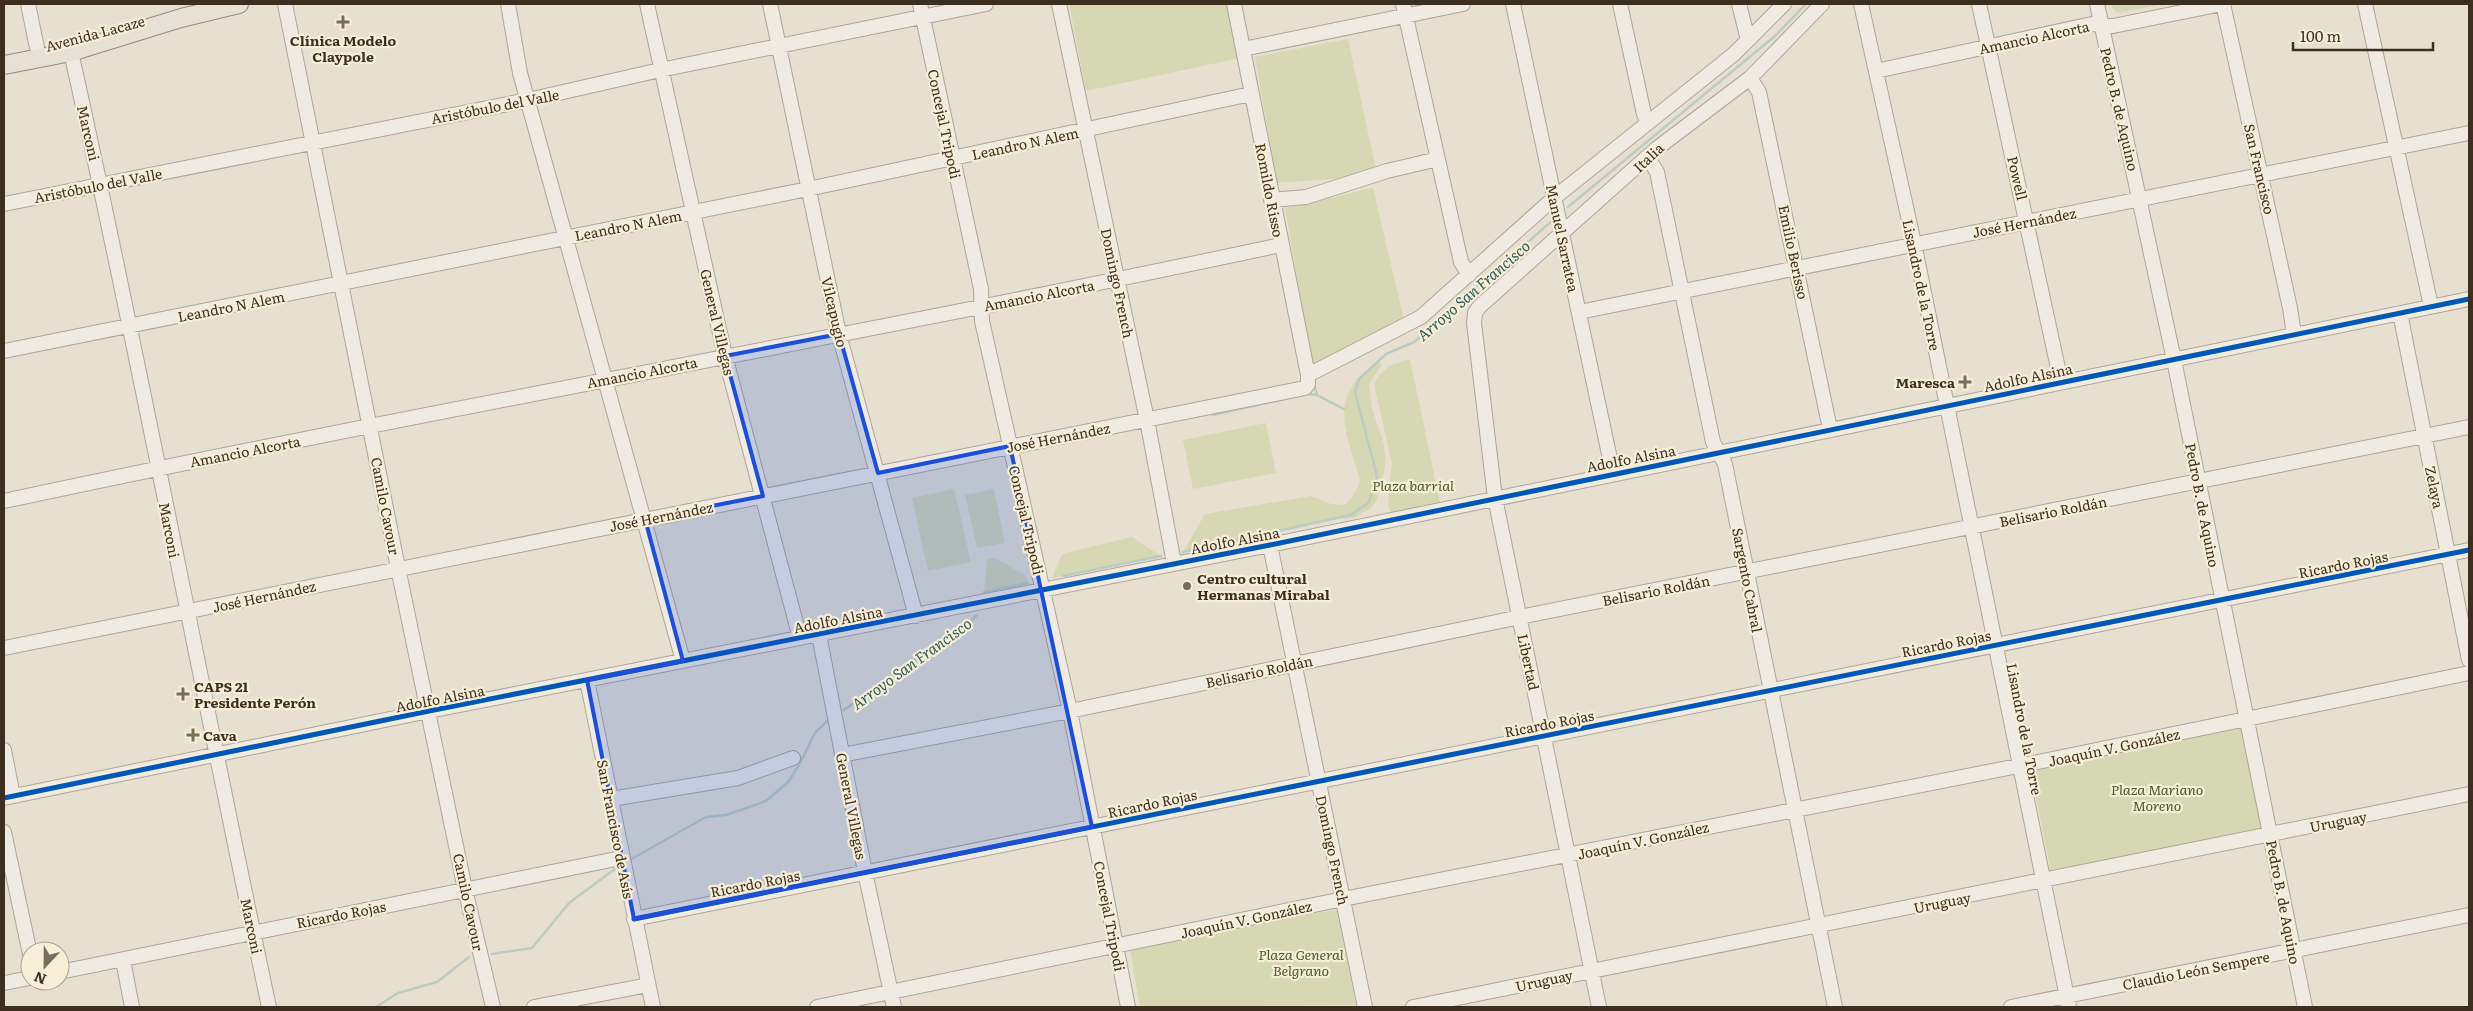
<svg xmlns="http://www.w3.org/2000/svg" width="2473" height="1011" viewBox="0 0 2473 1011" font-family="Literata,serif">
  <rect width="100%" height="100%" fill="#e7e0d1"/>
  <path fill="#d6d7b3" d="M1069,4H1229L1240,58L1086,91Z
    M2111,4H2164L2118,13L2113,9Z
    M1348,39L1376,170L1344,178L1277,183L1255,57Z
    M1373,188L1404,320L1313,369L1285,208Z
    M1410,359L1440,503L1390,513L1388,503L1392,464L1374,384C1383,367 1392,364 1410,359Z
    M1378,361L1382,365L1369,384L1372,409L1384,444L1386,462L1377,500L1371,508L1354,518L1343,519L1341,517L1183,552L1205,514L1311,496L1331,504L1344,505C1353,498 1357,491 1360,480C1352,449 1333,414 1353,385C1358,376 1371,368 1378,361Z
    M1266,423L1276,473L1193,489L1183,440Z
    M954,489L971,562L928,571L912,498Z
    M994,489L1005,543L977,548L965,495Z
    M1132,537L1161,556L1052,578L1062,554Z
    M995,558L1026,576L1028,583L984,592L987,559Z
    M2245,725L2266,831L2051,873L2030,767Z
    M1338,909L1356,1005L1140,1007L1130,949Z"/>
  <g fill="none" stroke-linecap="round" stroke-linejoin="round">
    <path stroke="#bcccc2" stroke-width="2.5" d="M1568,207L1775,36L1806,4
      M1314,384L1317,395L1344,409
      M1213,415L1307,394L1317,395
      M1183,552L1351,515L1369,502L1377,476L1355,392L1359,379L1386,354L1414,342L1553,220
      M1063,576L1161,556
      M984,595V592L1028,583
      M844,710L907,665L965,627L977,615
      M628,861L706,817L726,815L766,801L788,782L799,765L815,733L830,718
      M492,954L532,948L569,903L619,866
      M376,1007L398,993L437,982L469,957"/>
    <defs>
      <path id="minor" d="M28,4L37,48
        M285,4L398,568L465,889L493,1007
        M508,4L520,73L683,661
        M647,4L725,356L800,638
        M770,4L839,334L916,616
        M920,4L981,289L982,321L1070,711L1128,1007
        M1059,4L1147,420L1174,563
        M1403,4L1461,262L1469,275
        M1513,4L1613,473
        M1620,4L1644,114L1648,123
        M1739,4L1748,40
        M1861,4L1914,243L2069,1007
        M1979,4L2061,382
        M2097,4L2174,360L2305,1007
        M2223,4L2290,308L2294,335
        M2365,4L2431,306
        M1243,49L1463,4
        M71,52C142,370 201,689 269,1007
        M1876,71L2092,24L2113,26L2222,4
        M1750,78L1759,92L1830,429
        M1648,158L1657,172L1713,442L1725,464L1835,1007
        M1271,200L1306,197L1387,171L1438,159
        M4,204L528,100L660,70L986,4
        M1579,312L2469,133
        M2400,313L2469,660
        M4,351L808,189L1251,94
        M1308,375L1421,317L1554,198L1734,54L1784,4
        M4,501C428,410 856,336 1281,245
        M1270,545L1365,1007
        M819,635L865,872L894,1007
        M4,648L1305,388L1308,384V375L1234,4
        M587,680L653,1007
        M4,750L13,796
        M842,755L1070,711L1520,617L2469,427
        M4,798L429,711L1270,545L2469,299
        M611,799L738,778L793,758
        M4,832L30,954
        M634,919L2469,550
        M123,960L132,1007
        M60,972L621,858
        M4,983L30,978
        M534,1007L648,985
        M817,1007L1343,899L2038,762L2469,673
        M1413,1007L2469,794
        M1599,1007L1495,498L1474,323L1475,313L1479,307L1656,149L1750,78L1822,4
        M2011,1007L2469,915"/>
      <path id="major" d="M4,65L71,52L181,18L239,4"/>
    </defs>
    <use href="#minor" stroke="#ada599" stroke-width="16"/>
    <use href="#major" stroke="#928b80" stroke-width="20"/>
    <use href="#minor" stroke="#efebe3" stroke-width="14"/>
    <use href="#major" stroke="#e6e1d4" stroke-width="18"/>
    <defs>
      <path id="cycleway" d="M4,798L429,711L1270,545L2469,299
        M634,919L2469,550"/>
    </defs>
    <use href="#cycleway" stroke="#f7eed8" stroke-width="8"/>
    <use href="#cycleway" stroke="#0057b8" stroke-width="5"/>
  </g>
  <path fill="#1d4ed8" fill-opacity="0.2" stroke="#1d4ed8" stroke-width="4" stroke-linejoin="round" d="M839,334L878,473L1010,446L1092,827L634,919L587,680L683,661L645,519L763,496L725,356Z"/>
  <g fill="#786c5e" stroke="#f7eed8" stroke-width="2">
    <path d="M340.5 14.5h5v5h5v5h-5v5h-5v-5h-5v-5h5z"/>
    <path d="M1962.5 374.5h5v5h5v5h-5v5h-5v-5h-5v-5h5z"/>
    <circle cx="1187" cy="586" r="5"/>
    <path d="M180.5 686.5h5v5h5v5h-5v5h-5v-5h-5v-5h5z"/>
    <path d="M190.5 727.5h5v5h5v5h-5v5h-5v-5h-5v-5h5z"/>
  </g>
  <g text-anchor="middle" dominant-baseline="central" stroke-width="4.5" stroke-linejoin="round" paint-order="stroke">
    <g font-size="14" fill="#3d2e20" stroke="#f7eed8">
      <text transform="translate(95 33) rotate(-15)">Avenida Lacaze</text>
      <text transform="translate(2034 37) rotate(-12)">Amancio Alcorta</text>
      <text transform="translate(495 106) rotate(-11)">Aristóbulo del Valle</text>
      <text transform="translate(2120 109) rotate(77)">Pedro B. de Aquino</text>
      <text transform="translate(945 124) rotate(78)">Concejal Tripodi</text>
      <text transform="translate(89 133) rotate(77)">Marconi</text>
      <text transform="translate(1025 143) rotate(-12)">Leandro N Alem</text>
      <text transform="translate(1648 157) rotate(-43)">Italia</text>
      <text transform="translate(2260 169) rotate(77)">San Francisco</text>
      <text transform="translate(2018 178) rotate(77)">Powell</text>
      <text transform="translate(98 185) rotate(-11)">Aristóbulo del Valle</text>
      <text transform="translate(1270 190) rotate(79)">Romildo Risso</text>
      <text transform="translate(2024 222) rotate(-11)">José Hernández</text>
      <text transform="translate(628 225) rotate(-11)">Leandro N Alem</text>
      <text transform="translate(1563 238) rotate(78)">Manuel Sarratea</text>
      <text transform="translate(1794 252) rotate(78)">Emilio Berisso</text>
      <text transform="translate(1118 283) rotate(78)">Domingo French</text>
      <text transform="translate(1922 285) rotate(78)">Lisandro de la Torre</text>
      <text transform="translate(1039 295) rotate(-11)">Amancio Alcorta</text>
      <text transform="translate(231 306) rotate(-11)">Leandro N Alem</text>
      <text transform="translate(835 312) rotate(77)">Vilcapugio</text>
      <text transform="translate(718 322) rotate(77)">General Villegas</text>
      <text transform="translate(642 372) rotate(-11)">Amancio Alcorta</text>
      <text transform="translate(2028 377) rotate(-12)">Adolfo Alsina</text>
      <text transform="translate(1058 437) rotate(-11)">José Hernández</text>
      <text transform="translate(245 451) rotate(-11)">Amancio Alcorta</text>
      <text transform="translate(1631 458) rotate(-11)">Adolfo Alsina</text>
      <text transform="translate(2435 487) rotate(78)">Zelaya</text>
      <text transform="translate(2203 505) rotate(79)">Pedro B. de Aquino</text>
      <text transform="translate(386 506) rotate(79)">Camilo Cavour</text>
      <text transform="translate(2053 511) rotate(-11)">Belisario Roldán</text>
      <text transform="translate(661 516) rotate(-11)">José Hernández</text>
      <text transform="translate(1027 520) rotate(77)">Concejal Tripodi</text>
      <text transform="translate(170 530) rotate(79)">Marconi</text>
      <text transform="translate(1235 540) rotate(-11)">Adolfo Alsina</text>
      <text transform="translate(2343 564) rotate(-11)">Ricardo Rojas</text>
      <text transform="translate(1748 580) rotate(79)">Sargento Cabral</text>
      <text transform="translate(1656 590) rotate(-11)">Belisario Roldán</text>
      <text transform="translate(264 596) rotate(-12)">José Hernández</text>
      <text transform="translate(838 619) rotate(-11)">Adolfo Alsina</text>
      <text transform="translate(1946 643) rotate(-11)">Ricardo Rojas</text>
      <text transform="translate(1529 662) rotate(78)">Libertad</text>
      <text transform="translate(1259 671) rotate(-12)">Belisario Roldán</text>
      <text transform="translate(440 698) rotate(-11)">Adolfo Alsina</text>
      <text transform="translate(1549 723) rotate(-11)">Ricardo Rojas</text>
      <text transform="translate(2025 729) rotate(79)">Lisandro de la Torre</text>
      <text transform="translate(2114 747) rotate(-12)">Joaquín V. González</text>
      <text transform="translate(1152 803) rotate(-12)">Ricardo Rojas</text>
      <text transform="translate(852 806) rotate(79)">General Villegas</text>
      <text transform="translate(2338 821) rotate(-11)">Uruguay</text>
      <text transform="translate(616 829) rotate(79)">San Francisco de Asís</text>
      <text transform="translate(1643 840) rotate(-12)">Joaquín V. González</text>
      <text transform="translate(1333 850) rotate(78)">Domingo French</text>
      <text transform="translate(755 883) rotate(-11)">Ricardo Rojas</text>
      <text transform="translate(469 902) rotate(78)">Camilo Cavour</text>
      <text transform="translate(1942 902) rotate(-11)">Uruguay</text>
      <text transform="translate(2284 902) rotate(79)">Pedro B. de Aquino</text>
      <text transform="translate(341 914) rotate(-11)">Ricardo Rojas</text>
      <text transform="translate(1110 916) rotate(79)">Concejal Tripodi</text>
      <text transform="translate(1246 919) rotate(-12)">Joaquín V. González</text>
      <text transform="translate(252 926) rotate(78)">Marconi</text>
      <text transform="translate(2196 970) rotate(-11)">Claudio León Sempere</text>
      <text transform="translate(1544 980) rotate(-12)">Uruguay</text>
    </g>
    <g font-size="14" font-weight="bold" fill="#3d2e20" stroke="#f7eed8" text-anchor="start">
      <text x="343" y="40" text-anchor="middle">Clínica Modelo<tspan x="343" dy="16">Claypole</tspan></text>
      <text x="1955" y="382" text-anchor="end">Maresca</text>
      <text x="1197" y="578">Centro cultural<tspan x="1197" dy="16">Hermanas Mirabal</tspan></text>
      <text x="194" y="686">CAPS 21<tspan x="194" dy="16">Presidente Perón</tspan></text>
      <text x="203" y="735">Cava</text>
    </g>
    <g font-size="14" font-style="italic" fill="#4d5a26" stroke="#f7eed8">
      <text x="1413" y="485">Plaza barrial</text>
      <text x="2157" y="789">Plaza Mariano<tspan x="2157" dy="16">Moreno</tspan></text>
      <text x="1301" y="954">Plaza General<tspan x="1301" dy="16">Belgrano</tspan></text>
    </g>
    <g font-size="15" font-style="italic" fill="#2f5d5a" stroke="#f7eed8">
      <text transform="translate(1473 290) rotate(-41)">Arroyo San Francisco</text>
      <text transform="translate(911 663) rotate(-36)">Arroyo San Francisco</text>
    </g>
  </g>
  <rect width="2473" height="1011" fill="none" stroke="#3d2e20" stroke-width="10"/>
  <g transform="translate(45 966) rotate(202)"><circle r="24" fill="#f7eed8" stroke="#ada18e"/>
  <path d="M0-4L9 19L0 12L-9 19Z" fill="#786c5e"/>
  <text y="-8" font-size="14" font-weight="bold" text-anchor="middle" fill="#3d2e20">N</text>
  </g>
  <path d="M2293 42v8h140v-8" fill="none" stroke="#3d2e20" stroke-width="2.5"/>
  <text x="2300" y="42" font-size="15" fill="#3d2e20" stroke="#f7eed8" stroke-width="4" paint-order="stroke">100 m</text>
</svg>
